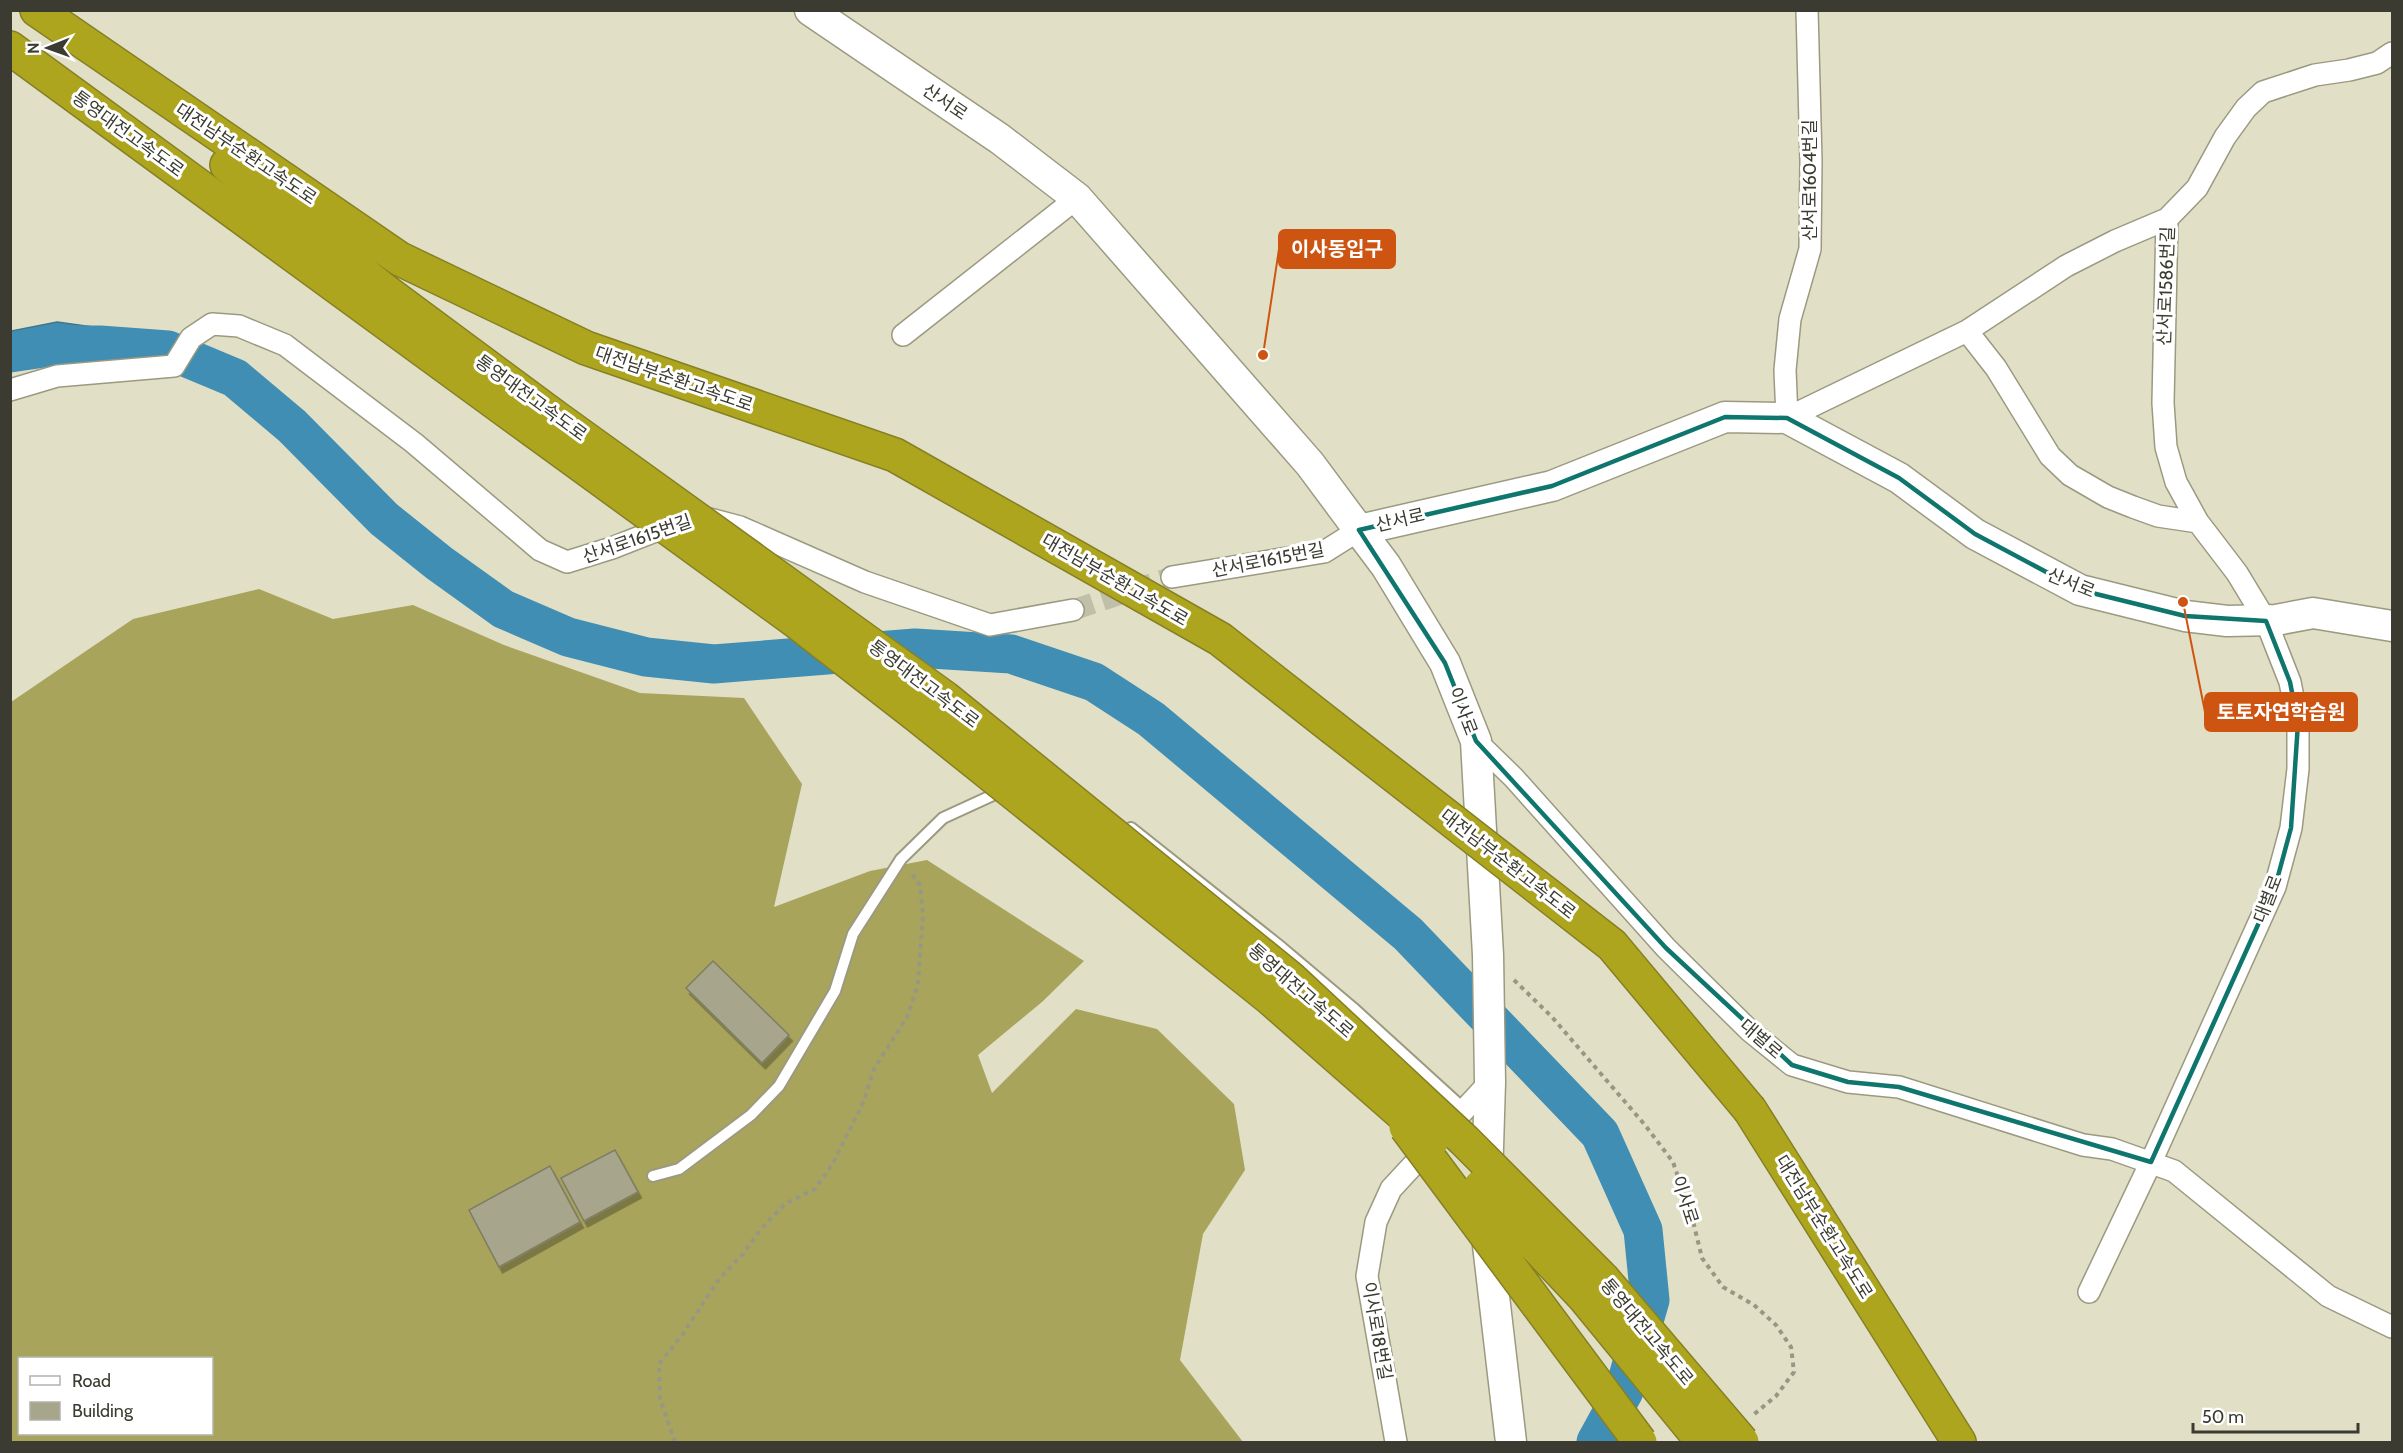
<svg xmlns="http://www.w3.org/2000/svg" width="2403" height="1453" viewBox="0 0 2403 1453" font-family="Cabin,'Noto Sans KR',sans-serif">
  <defs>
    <filter id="shadow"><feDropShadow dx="3.5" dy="6" stdDeviation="0" flood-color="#0004"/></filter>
  </defs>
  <rect width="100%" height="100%" fill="#e1e0c6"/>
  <path fill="#a9a45c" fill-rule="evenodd" d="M259,589L333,619L413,605L504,645L640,693L744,698L802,784L774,907L870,871L927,860L1084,961L1042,1002L978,1055L992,1093L1076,1009L1157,1029L1234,1104L1245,1170L1203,1234L1180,1360L1243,1442H11V702L133,619ZM20,1358H212V1434H20Z"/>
  <path fill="#408eb3" stroke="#3e758c" stroke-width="1.5" d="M57,322L174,338L163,355H68L11,364V331Z"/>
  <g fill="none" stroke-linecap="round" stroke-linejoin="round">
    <path stroke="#408eb3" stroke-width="39" d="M10,353L64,345H100L168,350L235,378L292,426L384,519L439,563L503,609L568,637L646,657L714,664L915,648L1011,654L1094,682L1151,719L1408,934L1600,1134L1643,1230L1650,1300L1624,1391L1596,1442"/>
  </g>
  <path fill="#a7a68d" stroke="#7e7d65" stroke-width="1.5" filter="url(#shadow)" d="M713,961L789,1035L762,1063L686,988Z
    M615,1150L638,1192L584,1221L561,1178Z
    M550,1166L580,1222L499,1267L469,1210Z"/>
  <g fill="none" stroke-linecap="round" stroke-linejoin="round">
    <path stroke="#c0bfa8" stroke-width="21" stroke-dasharray="21 10" stroke-linecap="butt" d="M1073,610L1172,577"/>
    <defs>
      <path id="lane" d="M1131,828L1282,948L1353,1008L1465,1110
        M653,1176L679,1169L751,1115L779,1086L835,991L853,934L901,859L943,818L1004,790"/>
      <path id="street" d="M1807,10L1811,161L1810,249L1790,319L1785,370L1787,418L1967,331L2066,266L2115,241L2167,219
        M1967,331L1996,368L2050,456L2070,475L2108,497L2133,507L2158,516L2198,522
        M903,335L1077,198
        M10,390L57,376L174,366L191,338L212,324L239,326L285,345L414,443L540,550L567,562L612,548L673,524
        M706,518L740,527L865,582L990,625L1073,610
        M1172,577L1324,552L1359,530
        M1476,741L1514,778L1666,948L1750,1031L1792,1065L1848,1082L1899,1087L2083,1145L2112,1149L2174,1171L2328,1296L2392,1327
        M2089,1292L2151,1162L2275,887L2291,828L2298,769V723L2290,682L2266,621L2237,573L2198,522L2176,482L2166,447L2163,403L2167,219L2197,188L2225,137L2246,108L2263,92L2315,75L2349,70L2377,63L2392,53
        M1396,1442L1367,1276L1376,1222L1391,1189L1490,1082"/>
      <path id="secondary" d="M810,10L1000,139L1077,198L1310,464L1359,530L1552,486L1725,417L1787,418L1899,478L1975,534L2080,590L2185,616L2227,621L2276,620L2313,613L2392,626
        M1359,530L1386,566L1445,663L1476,741L1488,955L1490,1082L1487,1180
        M1486,1228L1511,1442"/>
      <path id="highway" d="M37,10L400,259L586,348L895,455L1220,639L1332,727
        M10,48L533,430
        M227,165L385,291L551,414
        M1750,1110L1959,1442"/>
    </defs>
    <use href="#lane" stroke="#9b9a81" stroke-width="14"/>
    <use href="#street" stroke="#9b9a81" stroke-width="24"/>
    <use href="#secondary" stroke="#9b9a81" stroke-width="33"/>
    <use href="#highway" stroke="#868025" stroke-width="36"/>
    <path stroke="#989784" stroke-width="4" stroke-dasharray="4.5 4.5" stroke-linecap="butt" d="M1514,980L1552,1017L1645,1125L1673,1162L1693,1221L1702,1258L1723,1287L1754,1305L1776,1325L1791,1347L1794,1372L1776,1396L1752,1416
      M675,1442L660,1399L659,1364L683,1334L719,1279L743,1254L761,1229L785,1204L815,1189L833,1163L863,1103L874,1069L907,1017L918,985L923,914L920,885L910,871"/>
    <use href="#lane" stroke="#fff" stroke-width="10"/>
    <use href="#street" stroke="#fff" stroke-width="21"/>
    <use href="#secondary" stroke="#fff" stroke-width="30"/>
    <use href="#highway" stroke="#aea51e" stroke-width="33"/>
    <defs>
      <path id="highway-bridge" d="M551,414L945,698L1290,978L1465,1141L1603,1279L1742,1442
        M533,430L797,622L919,717L1270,998L1432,1140
        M1332,727L1612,945L1750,1110
        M1406,1127L1640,1442
        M1480,1187L1585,1298L1703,1442"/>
    </defs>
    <use href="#highway-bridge" stroke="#868025" stroke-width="36" stroke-linecap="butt"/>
    <use href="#highway-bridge" stroke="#aea51e" stroke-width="33"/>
  </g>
  <path fill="none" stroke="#0f766e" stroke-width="4.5" stroke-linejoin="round" d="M1725,417L1787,418L1899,478L1975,534L2080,590L2185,616L2266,621L2290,682L2298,723L2291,828L2275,887L2151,1162L1899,1087L1848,1082L1792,1065L1666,948L1476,741L1445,663L1359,530L1552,486Z"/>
  <g text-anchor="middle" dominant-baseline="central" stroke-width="6" stroke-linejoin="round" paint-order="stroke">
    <g font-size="18" fill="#3b3b31" stroke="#fff">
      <text transform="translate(945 102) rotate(34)">산서로</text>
      <text transform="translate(128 134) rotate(36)">통영대전고속도로</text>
      <text transform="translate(246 154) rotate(34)">대전남부순환고속도로</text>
      <text transform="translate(1810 180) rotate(-90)">산서로1604번길</text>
      <text transform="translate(2166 286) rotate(-88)">산서로1586번길</text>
      <text transform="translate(674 379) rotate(19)">대전남부순환고속도로</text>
      <text transform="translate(531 398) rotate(36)">통영대전고속도로</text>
      <text transform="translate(1400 520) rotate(-13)">산서로</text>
      <text transform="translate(637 539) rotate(-19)">산서로1615번길</text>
      <text transform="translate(1268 560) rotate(-11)">산서로1615번길</text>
      <text transform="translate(1115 580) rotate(30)">대전남부순환고속도로</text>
      <text transform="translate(2071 583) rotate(22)">산서로</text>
      <text transform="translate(924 684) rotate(37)">통영대전고속도로</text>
      <text transform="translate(1463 711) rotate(69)">이사로</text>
      <text transform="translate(1508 864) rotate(38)">대전남부순환고속도로</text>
      <text transform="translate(2268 899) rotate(-69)">대별로</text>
      <text transform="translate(1301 991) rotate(41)">통영대전고속도로</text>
      <text transform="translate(1761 1039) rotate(41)">대별로</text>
      <text transform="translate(1685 1200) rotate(72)">이사로</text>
      <text transform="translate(1824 1227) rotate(58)">대전남부순환고속도로</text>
      <text transform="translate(1377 1331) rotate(80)">이사로18번길</text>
      <text transform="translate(1647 1332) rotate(50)">통영대전고속도로</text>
    </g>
  </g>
  <path fill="none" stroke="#ce5412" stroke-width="2" d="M1263 355L1279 249M2183 602L2205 712"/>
  <g fill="#ce5412" stroke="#fff" stroke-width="2">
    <circle cx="1263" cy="355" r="6"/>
    <circle cx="2183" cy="602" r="6"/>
  </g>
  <g fill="#ce5412" stroke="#ce5412" stroke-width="2">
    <rect x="1279" y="230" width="116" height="38" rx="6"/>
    <rect x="2205" y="693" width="152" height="38" rx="6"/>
  </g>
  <g font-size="20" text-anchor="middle" font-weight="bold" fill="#fff">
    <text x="1337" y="256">이사동입구</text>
    <text x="2281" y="719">토토자연학습원</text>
  </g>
  <rect width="2403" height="1453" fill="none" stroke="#3b3b31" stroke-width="24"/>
  <rect x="18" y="1357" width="195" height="78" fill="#ffffff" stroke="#b1b1ad" stroke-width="1.5"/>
  <rect x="30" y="1376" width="30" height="9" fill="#ffffff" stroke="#b1b1ad" stroke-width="1.5"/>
  <text x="72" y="1387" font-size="18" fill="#3b3b31">Road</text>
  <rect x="30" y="1402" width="30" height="18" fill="#a7a68d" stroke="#b1b1ad" stroke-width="1.5"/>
  <text x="72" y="1417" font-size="18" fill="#3b3b31">Building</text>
  <g transform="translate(48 48) rotate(269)" stroke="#ffffff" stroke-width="4.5" paint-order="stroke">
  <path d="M0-4.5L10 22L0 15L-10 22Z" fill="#3b3b31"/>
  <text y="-9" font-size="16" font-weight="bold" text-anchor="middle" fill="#3b3b31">N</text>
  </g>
  <path d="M2193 1423v9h165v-9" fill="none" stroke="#3b3b31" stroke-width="3"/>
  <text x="2202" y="1423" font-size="18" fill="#3b3b31" stroke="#ffffff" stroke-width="4.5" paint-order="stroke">50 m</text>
</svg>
